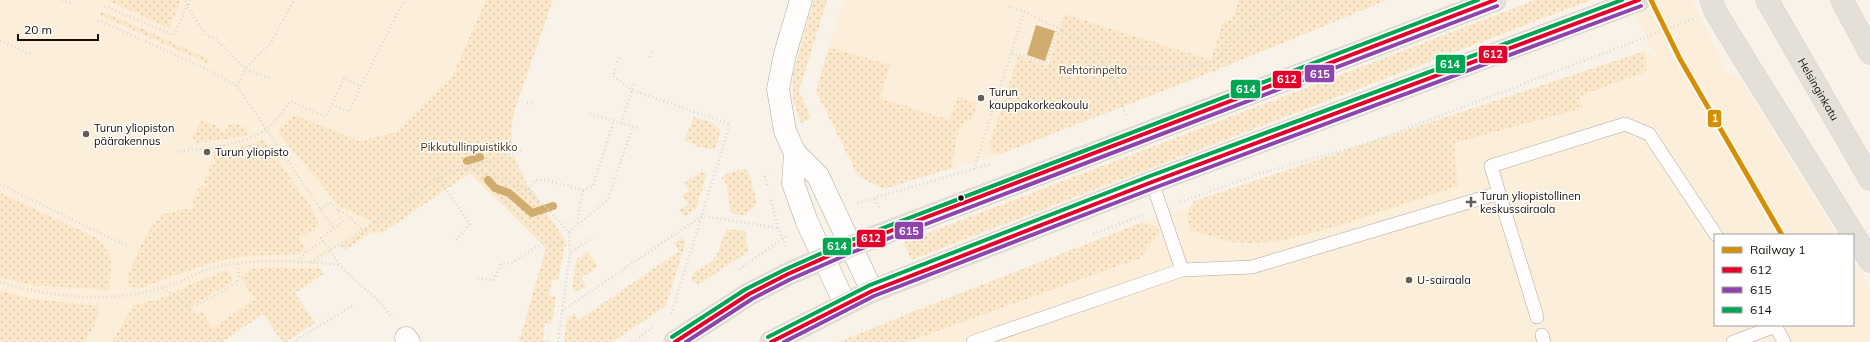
<svg xmlns="http://www.w3.org/2000/svg" width="1870" height="342" viewBox="0 0 1870 342" font-family="Mulish,sans-serif">
  <defs>
    <pattern id="green-dots" width="8" height="8" patternUnits="userSpaceOnUse"><rect width="8" height="8" fill="#fbe8ca"/><path d="M2 2h.1M6 6h.1" fill="none" stroke="#d6c6ac" stroke-width="1.8" stroke-linecap="round"/></pattern>
  </defs>
  <rect width="100%" height="100%" fill="#f8f2e9"/>
  <path fill="#fbeedb" d="M0,0H510L374,224L318,262L323,274L221,342H0Z
    M844,0H1386L1217,70L998,155L883,189L858,176L816,91Z
    M1628,0H1692L1727,72L1740,78L1837,235H1715V325H1853V260L1870,288V342H839L912,312L1143,222L1268,182L1645,51L1656,57Z"/>
  <path fill="url(#green-dots)" d="M107,0H180V2L169,28Z
    M486,0H553L514,112L511,133L513,150L505,152L509,157L514,155L519,169L525,176L523,178L566,241L558,280H552L549,295L556,297L552,324L545,323L543,340H549V342H519L546,248L470,173L381,234L379,231L373,234L372,232L345,250L340,246L374,223L371,221L339,206L277,131L295,115L360,141L397,132L453,75Z
    M814,0H827L799,91L811,118L801,123L793,101V73Z
    M1239,0H1387L1217,70L998,155L992,152L989,146L1018,56L1048,66L1064,14L1211,60L1224,19L1232,21Z
    M1535,0H1591L911,260L904,242Z
    M102,11L209,59L207,63L100,15Z
    M829,47L890,65L880,98L950,120L957,97L977,103L973,118L964,124L958,131L952,168L883,189L858,176L816,91Z
    M1645,51L1646,72L1579,96L1583,108L1454,143L1458,186L1341,225L1282,241L1252,243L1230,242L1190,230L1186,214L1194,201Z
    M694,117L713,123L721,130L715,150L699,147L684,140Z
    M202,120L217,126L221,132L226,131L228,125L236,124L246,128L247,136L196,143L192,137Z
    M262,138L311,207L319,225L299,239L305,249L299,254L247,256L214,262L139,288L129,287L127,278C135,261 147,225 163,215C172,210 184,210 194,208L192,198L199,196L197,187L205,186L204,177L210,175L208,165L215,163L213,152L253,144Z
    M745,169L749,173L757,203L745,216L731,213L726,184L722,178L727,173Z
    M700,172H705L706,176L696,209L685,217L679,210L688,205L682,196L689,190L684,183Z
    M0,193L97,238L109,253L111,261L109,290L31,285L0,277Z
    M1143,222L1157,228L1160,232L1140,258L907,342H839L912,312Z
    M727,229L746,231V242L749,251L698,285L690,280C694,268 706,268 714,259C720,252 721,244 723,235H725Z
    M682,238L686,241L666,306L612,342H564L567,318L574,313L579,320L679,251L674,243Z
    M587,251L598,266L581,278L587,286L575,292L572,288L576,260Z
    M270,267L321,268L323,274L295,293L315,323L286,342H282L263,314L222,342H112L133,306L168,296L186,286L227,270L232,276V282L190,307L195,314L202,312L213,328L255,299L240,277L250,269Z
    M0,290L26,298L98,306C101,317 90,333 84,342H0Z"/>
  <path fill="#d0ad6f" d="M1036,25L1055,31L1045,61L1027,55Z"/>
  <g fill="none" stroke-linecap="round" stroke-linejoin="round">
    <path stroke="#d0ad6f" stroke-width="8" d="M467,161L480,157
      M488,180L495,188L509,193L532,213L553,206"/>
    <defs>
      <path id="service" d="M1152,182L1182,270
        M1499,193L1537,317
        M1775,325L1784,342
        M1542,335L1544,342
        M973,342L1182,270L1252,267L1499,193L1491,166L1625,124L1649,134L1716,235
        M1733,342L1776,326"/>
      <path id="minor" d="M801,0L785,54L778,89L785,131L795,153L818,176L872,291
        M795,153L793,183L807,222L845,304
        M406,338L409,342"/>
      <g id="trunk">
        <path d="M1711,0L1715,11L1743,57L1870,261"/>
        <path id="s1" d="M1767,0L1870,179"/>
        <path d="M1842,0L1870,53"/>
        <path d="M675,342L749,294L788,274L851,246L1495,0"/>
        <path d="M771,342L872,291L1152,182L1639,0"/>
      </g>
    </defs>
    <use href="#service" stroke="#aea89f" stroke-width="14"/>
    <use href="#minor" stroke="#aea89f" stroke-width="23"/>
    <use href="#trunk" stroke="#d2cfca" stroke-width="23"/>
    <path stroke="#d9d8d5" stroke-width="2.5" stroke-dasharray="1 3" stroke-linecap="butt" d="M62,0L71,3
      M190,0L187,6L206,35L217,40L245,69L237,86
      M0,2L1,0
      M104,6L174,35L187,6L185,0
      M1024,12L1058,28L1092,49L1110,70L1126,115
      M98,20L204,68L237,86L334,229
      M0,41L33,55
      M1012,53L1046,63L1058,28
      M650,57L652,51
      M617,62L620,56
      M615,69L613,76L632,90L634,84
      M1110,70L1192,66L1215,61L1220,56L1228,42L1302,0
      M269,78L245,69L271,43L294,0
      M527,103L532,104L533,101
      M332,104L349,112L361,86
      M590,114L639,128
      M621,123L632,90L730,124L671,315
      M176,152C203,148 244,146 266,129C276,123 283,110 291,101L326,117L344,78L361,86L404,0
      M467,168L522,150
      M974,169L1024,12L1008,6
      M438,178L470,224L455,241
      M0,184L127,246
      M767,185L765,177L768,174
      M529,189L535,180H545L583,190L593,186L614,120
      M875,199L880,210
      M771,200L778,228L787,248
      M1180,202L1265,172L1369,143L1693,19
      M858,203L990,164
      M321,209L330,202L338,210L347,214L361,229
      M338,210V214L343,222L321,238L343,269L381,303L392,318
      M577,223L583,190
      M569,232L608,199L633,126
      M1093,234L1143,215
      M298,262L306,252L323,241
      M311,262L386,215L435,180L450,172L467,168L529,189L569,232L570,253
      M739,269L787,236
      M478,278L494,280L501,264L511,263L545,242L569,246
      M0,282C50,297 110,304 161,288C180,283 197,272 215,267C252,258 302,261 339,265
      M163,288L190,307L197,305L237,283L239,275L238,264
      M562,311L702,216L778,228
      M293,342L352,306
      M558,342L570,253L592,238
      M632,342L655,326"/>
    <use href="#service" stroke="#fefdfc" stroke-width="13"/>
    <use href="#minor" stroke="#fefdfc" stroke-width="22"/>
    <use href="#trunk" stroke="#e4e0d8" stroke-width="22"/>
    <defs>
      <path id="bus-1" d="M675,342L749,294L788,274L851,246L1495,0
        M771,342L872,291L1152,182L1639,0"/>
      <path id="bus-2" d="M686,342L752,299L791,279L853,252L1497,6
        M784,342L874,296L1154,188L1641,6"/>
      <path id="bus-3" d="M672,337L746,289L786,269L849,241L1478,0
        M768,337L870,285L1150,176L1622,0"/>
    </defs>
    <use href="#bus-1" stroke="#fff" stroke-width="7"/>
    <use href="#bus-2" stroke="#fff" stroke-width="7"/>
    <use href="#bus-3" stroke="#fff" stroke-width="7"/>
    <use href="#bus-1" stroke="#e4002b" stroke-width="4"/>
    <use href="#bus-2" stroke="#8e44ad" stroke-width="4"/>
    <use href="#bus-3" stroke="#00a651" stroke-width="4"/>
    <defs>
      <path id="rail-1" d="M1651,0L1680,59L1782,235"/>
    </defs>
    <use href="#rail-1" stroke="#fff" stroke-width="8"/>
    <use href="#rail-1" stroke="#d58f01" stroke-width="5"/>
  </g>
  <g fill="#645e55" stroke="#fff" stroke-width="1.5">
    <circle cx="981" cy="98" r="4"/>
    <circle cx="86" cy="134" r="4"/>
    <circle cx="207" cy="152" r="4"/>
    <path d="M1469 196h4v4h4v4h-4v4h-4v-4h-4v-4h4z"/>
    <circle cx="1409" cy="280" r="4"/>
  </g>
  <circle fill="#140e05" stroke="#fff" stroke-width="1.5" cx="961" cy="198" r="3.5"/>
  <g text-anchor="middle" dominant-baseline="central" stroke-width="3" stroke-linejoin="round" paint-order="stroke">
    <g font-size="11" fill="#47320e" stroke="#fff">
      <text x="1093" y="70">Rehtorinpelto</text>
      <text x="469" y="147">Pikkutullinpuistikko</text>
    </g>
    <g font-size="11" fill="#140e05" stroke="#fff">
      <text stroke="none"><textPath href="#s1" startOffset="103">Helsinginkatu</textPath></text>
    </g>
    <g font-size="11" fill="#140e05" stroke="#fff" text-anchor="start">
      <text x="989" y="92">Turun<tspan x="989" dy="13">kauppakorkeakoulu</tspan></text>
      <text x="94" y="128">Turun yliopiston<tspan x="94" dy="13">päärakennus</tspan></text>
      <text x="215" y="152">Turun yliopisto</text>
      <text x="1480" y="196">Turun yliopistollinen<tspan x="1480" dy="13">keskussairaala</tspan></text>
      <text x="1417" y="280">U-sairaala</text>
    </g>
  </g>
  <g stroke="#fff" stroke-width="1.5">
    <rect x="1478" y="45" width="30" height="19" rx="4" fill="#e4002b"/>
    <rect x="1435" y="54" width="31" height="20" rx="4" fill="#00a651"/>
    <rect x="1304" y="64" width="31" height="19" rx="4" fill="#8e44ad"/>
    <rect x="1272" y="70" width="30" height="19" rx="4" fill="#e4002b"/>
    <rect x="1230" y="79" width="31" height="20" rx="4" fill="#00a651"/>
    <rect x="1707" y="109" width="15" height="19" rx="4" fill="#d58f01"/>
    <rect x="894" y="221" width="30" height="19" rx="4" fill="#8e44ad"/>
    <rect x="856" y="229" width="30" height="19" rx="4" fill="#e4002b"/>
    <rect x="822" y="237" width="30" height="19" rx="4" fill="#00a651"/>
  </g>
  <g font-size="11" text-anchor="middle" font-weight="bold" fill="#fff">
    <text x="1493" y="58">612</text>
    <text x="1450" y="68">614</text>
    <text x="1320" y="78">615</text>
    <text x="1287" y="83">612</text>
    <text x="1246" y="93">614</text>
    <text x="1715" y="122">1</text>
    <text x="909" y="235">615</text>
    <text x="871" y="242">612</text>
    <text x="837" y="250">614</text>
  </g>
  <rect x="1714" y="234" width="140" height="92" fill="#ffffff" stroke="#a19f9b"/>
  <rect x="1722" y="247" width="20" height="6" fill="#d58f01" stroke="#a19f9b"/>
  <text x="1750" y="254" font-size="12" fill="#140e05">Railway 1</text>
  <rect x="1722" y="267" width="20" height="6" fill="#e4002b" stroke="#a19f9b"/>
  <text x="1750" y="274" font-size="12" fill="#140e05">612</text>
  <rect x="1722" y="287" width="20" height="6" fill="#8e44ad" stroke="#a19f9b"/>
  <text x="1750" y="294" font-size="12" fill="#140e05">615</text>
  <rect x="1722" y="307" width="20" height="6" fill="#00a651" stroke="#a19f9b"/>
  <text x="1750" y="314" font-size="12" fill="#140e05">614</text>
  <path d="M18 34v6h80v-6" fill="none" stroke="#140e05" stroke-width="2"/>
  <text x="24" y="34" font-size="12" fill="#140e05" stroke="#ffffff" stroke-width="3" paint-order="stroke">20 m</text>
</svg>
